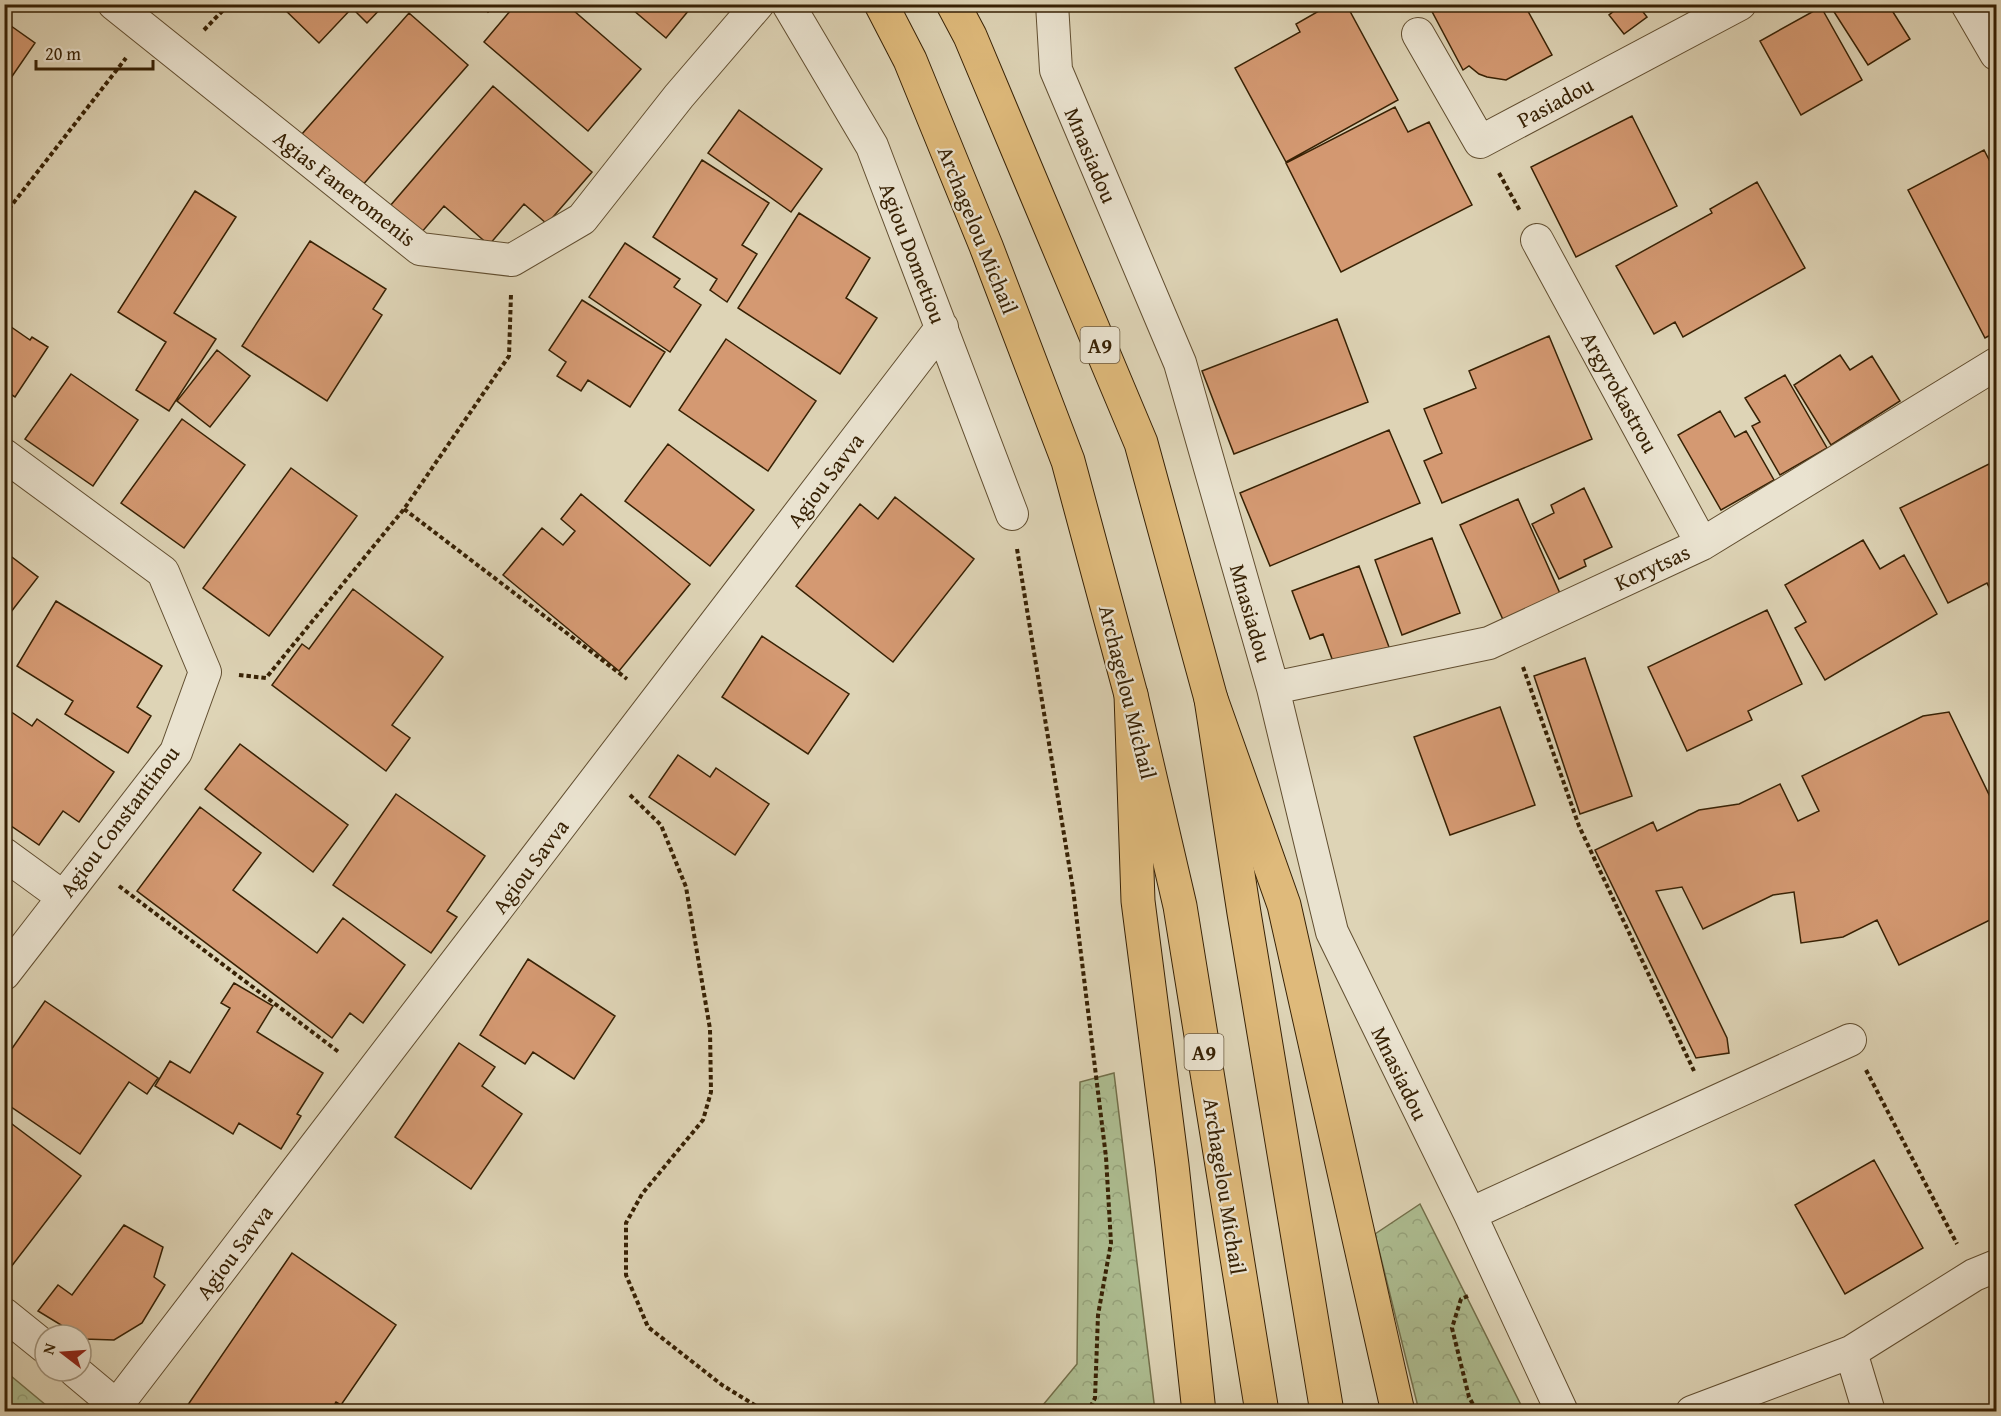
<svg xmlns="http://www.w3.org/2000/svg" width="2001" height="1416" viewBox="0 0 2001 1416" font-family="'Gentium Book Plus',serif">
  <defs>
    <pattern id="forest-crowns" width="20" height="18" patternUnits="userSpaceOnUse" patternTransform="scale(1.5)"><rect width="20" height="18" fill="#adbd91"/><path d="M2 6a3 3 0 1 1 6 0M12 15a3 3 0 1 1 6 0" fill="none" stroke="#95a27b"/></pattern>
  </defs>
  <rect width="100%" height="100%" fill="#ded4b6"/>
  <filter id="stains"><feTurbulence type="fractalNoise" baseFrequency=".00333" numOctaves="4"/><feColorMatrix values="0 0 0 0 .2 0 0 0 0 .09 0 0 0 0 .02 0 0 0 .5 -.17"/></filter>
  <radialGradient id="worn" r=".72"><stop offset=".6" stop-color="#630" stop-opacity="0"/><stop offset="1" stop-color="#630" stop-opacity=".3"/></radialGradient>
  <path fill="url(#forest-crowns)" stroke="#726f4a" stroke-width="1.5" d="M1114,1073L1155,1411H1038L1077,1364L1080,1082Z
    M1420,1204L1524,1411H1419L1375,1234Z
    M5,1371L53,1411H5Z"/>
  <path fill="#d49972" stroke="#372104" stroke-width="1.5" d="M279,4H385L367,23L352,8L319,43Z
    M481,4H495L488,12Z
    M516,4H566L641,69L588,131L484,42Z
    M626,4H694L666,38Z
    M1331,4H1346L1398,100L1286,162L1235,68L1300,32L1296,24Z
    M1428,4H1524L1552,55L1506,80L1487,77L1479,74L1469,66L1463,70Z
    M1623,4H1637L1647,17L1624,34L1609,15Z
    M1829,4H1888L1910,39L1868,65Z
    M1821,7L1862,80L1801,115L1760,41Z
    M409,13L468,65L361,187L302,134Z
    M4,21L35,43L4,88Z
    M493,86L592,172L547,224L524,204L489,245L444,206L421,233L390,206Z
    M1395,107L1408,132L1429,122L1472,205L1341,272L1286,163Z
    M739,110L822,169L791,212L708,153Z
    M1632,116L1677,206L1576,257L1531,167Z
    M1984,150L1996,173V332L1985,338L1908,190Z
    M702,160L769,203L742,245L757,254L727,302L710,290L717,279L653,237Z
    M1757,182L1805,268L1683,337L1675,322L1654,334L1616,266L1712,213L1710,209Z
    M195,191L236,217L174,313L216,339L169,411L136,390L166,342L118,312Z
    M799,213L870,258L846,298L877,318L840,374L738,308Z
    M310,241L386,289L373,309L382,315L327,401L242,346Z
    M625,243L680,279L674,287L701,305L670,352L589,297Z
    M582,300L665,352L630,407L588,380L581,391L557,376L566,362L549,350Z
    M1337,319L1368,402L1234,454L1202,371Z
    M4,322L30,340L32,337L48,347L15,397L4,390Z
    M1549,336L1592,439L1442,503L1424,461L1442,453L1424,409L1476,388L1469,371Z
    M726,339L816,401L768,471L679,410Z
    M217,350L250,376L210,427L177,401Z
    M1840,355L1850,370L1872,356L1900,401L1831,445L1794,385Z
    M71,374L138,420L93,486L25,439Z
    M1785,375L1827,448L1780,475L1752,426L1760,422L1745,398Z
    M1720,411L1735,437L1746,431L1774,480L1721,510L1678,435Z
    M182,419L245,465L184,548L121,503Z
    M1389,430L1420,503L1270,566L1240,493Z
    M668,444L754,510L710,566L625,501Z
    M1993,462L1996,468V596L1994,598L1987,583L1948,603L1900,508Z
    M291,468L357,516L269,636L203,588Z
    M1584,488L1612,547L1584,560L1586,566L1559,579L1532,524L1554,513L1551,505Z
    M581,494L690,584L619,671L503,575L542,528L563,545L575,531L561,519Z
    M895,497L974,559L893,662L796,586L860,504L878,519Z
    M1518,499L1562,598L1505,624L1460,525Z
    M1432,538L1460,613L1402,635L1375,560Z
    M1863,540L1880,569L1904,555L1937,614L1825,680L1795,628L1806,622L1785,585Z
    M4,551L38,577L4,621Z
    M1359,566L1389,647L1335,667L1323,634L1310,639L1292,591Z
    M353,589L443,657L392,725L410,738L386,771L272,685L302,644L309,649Z
    M56,601L162,666L137,707L151,716L128,753L65,714L73,701L17,666Z
    M1767,610L1802,684L1748,711L1752,720L1687,751L1648,667Z
    M762,636L849,694L808,754L722,697Z
    M1585,658L1632,796L1580,814L1534,676Z
    M4,707L32,726L37,719L114,772L79,822L63,811L39,845L4,821Z
    M1500,707L1535,805L1450,835L1414,737Z
    M1949,712L1996,809V917L1899,965L1877,920L1843,937L1801,943L1794,892L1773,895L1703,929L1682,887L1656,891L1727,1038L1729,1053L1696,1058L1595,850L1653,822L1657,831L1699,810L1739,804L1780,784L1798,821L1819,811L1802,776L1923,716Z
    M240,744L348,825L313,872L205,789Z
    M678,755L710,777L716,768L769,804L735,855L649,797Z
    M396,794L485,856L447,911L457,917L431,953L333,885Z
    M200,807L261,853L233,890L317,953L343,918L405,965L363,1023L350,1013L332,1038L137,891Z
    M528,959L615,1016L574,1079L533,1052L525,1064L480,1035Z
    M234,983L273,1006L257,1032L323,1073L297,1114L301,1116L281,1149L239,1123L233,1134L155,1086L170,1061L190,1073L230,1008L221,1003Z
    M45,1001L158,1078L147,1094L129,1082L80,1154L4,1102V1060Z
    M459,1043L495,1067L482,1086L522,1114L471,1189L395,1137Z
    M4,1118L81,1176L4,1276Z
    M1874,1160L1923,1248L1845,1294L1795,1205Z
    M124,1225L163,1247L154,1277L165,1285L142,1323L114,1340L84,1339L38,1311L58,1285L72,1295Z
    M292,1253L396,1325L341,1405L336,1402L330,1412H183Z"/>
  <g fill="none" stroke-linecap="round" stroke-linejoin="round">
    <defs>
      <path id="minor" d="M114,4L420,249L512,260L582,219L679,96L758,4
        M788,4L872,146L1012,514
        M1052,4L1056,70L1180,363L1273,688L1332,932L1470,1214L1562,1412
        M1967,4L1996,54
        M1418,34L1480,142L1740,4
        M1537,240L1702,544
        M4,455L163,572L205,672L176,752L4,974
        M1273,688L1489,643L1702,544L1996,364
        M4,854L63,897
        M1470,1214L1850,1040
        M4,1314L45,1347
        M1851,1352L1869,1412
        M75,1371L124,1412
        M117,1405L942,327
        M1692,1412L1851,1352L1974,1275L1996,1266"/>
      <path id="trunk" d="M881,4L910,60L986,246L1068,461L1131,695L1138,901L1172,1165L1199,1412
        M953,4L970,36L1141,443L1211,699L1284,905L1398,1412"/>
      <path id="motorway" d="M1131,695L1180,906L1262,1412
        M1211,699L1244,913L1327,1412"/>
    </defs>
    <use href="#minor" stroke="#614e30" stroke-width="34"/>
    <use href="#trunk" stroke="#372104" stroke-width="35"/>
    <use href="#motorway" stroke="#372104" stroke-width="35"/>
    <path stroke="#372104" stroke-width="4" stroke-dasharray="4.5 3" stroke-linecap="butt" d="M204,30L229,4
      M1499,173L1520,211
      M4,215L126,58
      M404,509L627,679
      M1017,549L1073,889L1106,1157L1111,1243L1098,1315L1095,1398L1088,1412
      M1523,667L1579,826L1694,1071
      M239,675L266,678L404,509L509,356L511,294
      M630,795L661,825L686,887L710,1029L711,1092L703,1120L642,1194L626,1223V1275L648,1327L722,1385L766,1412
      M119,886L340,1053
      M1866,1070L1957,1244
      M1468,1296L1461,1299L1452,1328L1469,1397L1477,1412"/>
    <use href="#minor" stroke="#eae3d0" stroke-width="32"/>
    <use href="#trunk" stroke="#dfba7b" stroke-width="33"/>
    <use href="#motorway" stroke="#dfba7b" stroke-width="33"/>
  </g>
  <g text-anchor="middle" dominant-baseline="central" stroke-width="4.5" stroke-linejoin="round" paint-order="stroke">
    <g fill="#eae3d0" stroke="#6d5b41" stroke-width="1.5">
      <rect x="1080.5" y="327" width="39" height="36" rx="4.5"/>
      <rect x="1184.5" y="1034" width="39" height="36" rx="4.5"/>
    </g>
    <g font-size="21" font-weight="bold" fill="#372104">
      <text x="1100" y="345">A9</text>
      <text x="1204" y="1052">A9</text>
    </g>
    <g font-size="22" fill="#372104" stroke="#eae3d0">
      <text transform="translate(1555 102) rotate(-28)">Pasiadou</text>
      <text transform="translate(1091 155) rotate(67)">Mnasiadou</text>
      <text transform="translate(345 188) rotate(38)">Agias Faneromenis</text>
      <text transform="translate(978 230) rotate(68)">Archagelou Michail</text>
      <text transform="translate(913 253) rotate(69)">Agiou Dometiou</text>
      <text transform="translate(1620 392) rotate(61)">Argyrokastrou</text>
      <text transform="translate(825 480) rotate(-53)">Agiou Savva</text>
      <text transform="translate(1652 567) rotate(-25)">Korytsas</text>
      <text transform="translate(1251 613) rotate(74)">Mnasiadou</text>
      <text transform="translate(1128 692) rotate(76)">Archagelou Michail</text>
      <text transform="translate(119 821) rotate(-53)">Agiou Constantinou</text>
      <text transform="translate(530 866) rotate(-53)">Agiou Savva</text>
      <text transform="translate(1400 1073) rotate(64)">Mnasiadou</text>
      <text transform="translate(1225 1186) rotate(81)">Archagelou Michail</text>
      <text transform="translate(234 1252) rotate(-53)">Agiou Savva</text>
    </g>
  </g>
  <rect width="2001" height="1416" fill="none" stroke="#ded4b6" stroke-width="24"/>
  <rect x="6" y="6" width="1989" height="1404" fill="none" stroke="#372104" stroke-width="3"/>
  <rect x="12" y="12" width="1977" height="1392" fill="none" stroke="#372104" stroke-width="1.5"/>
  <g transform="translate(63 1353) rotate(287)"><circle r="28" fill="#eae3d0" stroke="#a2957e" stroke-width="1.5"/>
  <path d="M0-4.5L10 22L0 15L-10 22Z" fill="#8f2418"/>
  <text y="-9" font-size="16" font-weight="bold" text-anchor="middle" fill="#372104">N</text>
  </g>
  <path d="M36 60v9h117v-9" fill="none" stroke="#372104" stroke-width="3"/>
  <text x="45" y="60" font-size="18" fill="#372104" stroke="#eae3d0" stroke-width="4.5" paint-order="stroke">20 m</text>
  <rect width="100%" height="100%" filter="url(#stains)"/>
  <rect width="100%" height="100%" fill="url(#worn)"/>
</svg>
